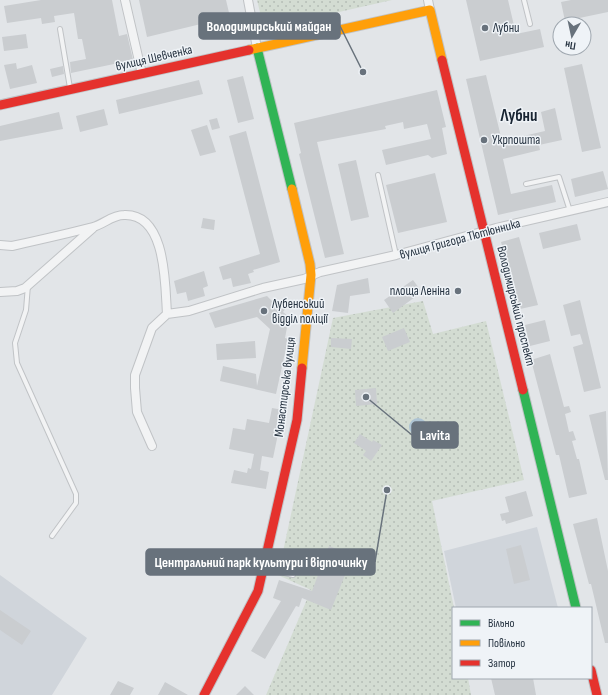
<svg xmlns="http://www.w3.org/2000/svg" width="608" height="695" viewBox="0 0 608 695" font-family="'Sofia Sans Condensed',sans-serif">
  <defs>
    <pattern id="grass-dots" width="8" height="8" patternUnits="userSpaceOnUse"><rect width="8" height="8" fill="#d3dcd2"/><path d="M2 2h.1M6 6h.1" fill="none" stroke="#b5bdb6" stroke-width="1.8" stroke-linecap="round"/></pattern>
  </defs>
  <rect width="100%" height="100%" fill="#e2e5e8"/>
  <path fill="#d0d5db" d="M537,527L558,608H456L444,551Z
    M0,575L87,638L52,695H0Z"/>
  <path fill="url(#grass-dots)" d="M257,0H392L264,29Z
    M423,301L433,334L486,321L524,480L432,501L454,608L453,678H468L471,695H266L311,590L278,575L333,318Z"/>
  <path fill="#aec4d4" d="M409 427a9 9 0 1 1 18 0a9 9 0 1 1-18 0Z"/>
  <path fill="#cacdd0" d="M41,0H112L119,36L127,34L133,60L71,73L70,62L86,59L82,39H78L74,13L54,16L55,22L42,24L41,18L7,23L4,6Z
    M139,0H226L230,17L147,37Z
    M466,0H508L516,34L540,29L544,47L480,61Z
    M571,0H608V12L565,21L561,2Z
    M26,34L28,48L4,51L2,37Z
    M16,63L17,69L32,65L37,83L10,89L4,65Z
    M582,64L601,148L582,152L564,68Z
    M63,66L64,74L52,77L50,69Z
    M486,75L502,141L545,131L541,112L555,108L562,140L539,145L540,150L503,159L511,194L552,185L556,202L498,215L466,79Z
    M243,76L254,119L238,123L227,80Z
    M199,80L203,94L119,114L116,100Z
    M437,90L446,127L442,128L447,154L432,158L428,155L386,165L382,150L431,139L427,124L404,129L403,122L385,126L386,129L317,142L344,254L325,258L299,154L301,153L294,123Z
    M104,109L108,125L80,132L76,116Z
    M59,112L63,129L0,141V126Z
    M217,118L220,128L212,130L209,120Z
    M207,125L216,152L200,156L191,130Z
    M246,131L280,262L253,270L254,272L248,274L251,283L233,287L231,278L223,280L219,267L260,254L229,136Z
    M356,160L369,217L351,221L338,164Z
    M603,171L608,189L575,197L571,179Z
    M435,173L447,222L398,233L386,185Z
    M203,218L215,220L214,230L201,228Z
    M577,224L581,240L543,249L539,233Z
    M519,237L538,305L520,309L501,242Z
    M204,271L208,286L203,288L205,296L188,301L186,292L177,294L174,281Z
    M368,278L370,293L350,296L348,313L332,311L337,285Z
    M413,280L422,292L393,313L384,300Z
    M267,296L272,301L274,298L286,308L283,312L289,317L285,338L288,339L276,394L220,381L223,366L256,374L257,386L270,329L257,317L215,328L209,313Z
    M580,300L601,388L584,392L573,347L583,344L580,334L571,336L563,305Z
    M545,320L550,341L530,346L525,325Z
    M404,328L410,342L388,351L382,337Z
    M331,338L352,339L351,349L331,347Z
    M255,341L256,358L217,360L216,344Z
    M550,354L564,407L569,406L571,412L565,414L569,432L573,431L576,440L572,441L577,459H579L587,494L569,498L559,455H556L531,360Z
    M376,388L377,404L356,406L355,390Z
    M272,408L283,410L273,458L262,456L260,470L269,472L266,489L231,483L234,470L247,473L248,468L251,469L254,454L229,449L233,428L245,430L247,419L269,423Z
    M606,411L608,480H605L589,415Z
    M360,434L372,442L373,440L382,445L371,461L363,455L366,451L354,443Z
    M526,491L533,516L506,524L505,520L502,521L500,514L509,512L505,497Z
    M597,518L608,571V643H605L591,584H589L573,524Z
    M521,545L530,580L514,584L506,549Z
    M329,546L353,555L331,610L302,598L299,607L296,606L265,659L251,651L281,601L273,598L279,580L312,591Z
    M0,610L31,631L22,645L0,630Z
    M491,678H533L536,695H495Z
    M118,681L134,688L130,695H110Z
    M165,682L188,695H158Z
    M245,686L254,695H236Z"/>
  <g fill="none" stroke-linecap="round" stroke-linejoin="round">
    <defs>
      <path id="lane" d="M524,0L530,24
        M60,29L70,88
        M378,175L396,255
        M526,184L559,177L570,211
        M28,285L26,310L15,343L17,363L76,494V503L52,536
        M263,568L293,575"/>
      <path id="street" d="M125,0L142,74
        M248,0L257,48
        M428,0L430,10
        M0,245L12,246C39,240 66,234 93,227C104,224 112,215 124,215C167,213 165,286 167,314
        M0,292L17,291L25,288L93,228
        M152,446L137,412L135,388V375L152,328L167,314L189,311L263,288L304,279L320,272L396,255L496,228L608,202"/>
      <path id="fast" d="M257,48L292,189
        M523,390L576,608"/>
      <path id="slow" d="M249,50L430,10L442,60
        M292,189L310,264L311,275L302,368"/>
      <path id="jam" d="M442,60L523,390
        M0,105L249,50
        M591,670L597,695
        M204,695L258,591L297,420L302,368"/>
    </defs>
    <use href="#lane" stroke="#c0c3c6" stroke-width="6"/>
    <use href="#street" stroke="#c0c3c6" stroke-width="10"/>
    <use href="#fast" stroke="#c0c3c6" stroke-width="11"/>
    <use href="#slow" stroke="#c0c3c6" stroke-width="11"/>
    <use href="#jam" stroke="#c0c3c6" stroke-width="11"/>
    <use href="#lane" stroke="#f2f3f4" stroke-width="4"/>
    <use href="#street" stroke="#f2f3f4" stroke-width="8"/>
    <use href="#fast" stroke="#30b455" stroke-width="9"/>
    <use href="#slow" stroke="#ff9f0a" stroke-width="9"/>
    <use href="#jam" stroke="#e5322d" stroke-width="9"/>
  </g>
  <g fill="#68727c" stroke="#eff3f7" stroke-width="1.5">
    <circle cx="485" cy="28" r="4"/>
    <circle cx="484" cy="140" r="4"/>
    <circle cx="458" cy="291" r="4"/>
    <circle cx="264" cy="311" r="4"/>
  </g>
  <g text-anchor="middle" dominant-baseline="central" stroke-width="3" stroke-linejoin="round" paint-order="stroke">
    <g font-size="13" fill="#273442" stroke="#eff3f7" text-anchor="start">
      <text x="493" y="28">Лубни</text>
      <text x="492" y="140">Укрпошта</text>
      <text x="450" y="291" text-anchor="end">площа Леніна</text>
      <text x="272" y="304">Лубенський<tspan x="272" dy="15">відділ поліції</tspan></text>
    </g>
    <g font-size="13" fill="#273442" stroke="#eff3f7">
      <text transform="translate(154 58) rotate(-13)">вулиця Шевченка</text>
      <text transform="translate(460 239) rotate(-15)">вулиця Григора Тютюнника</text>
      <text transform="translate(516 306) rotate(76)">Володимирський проспект</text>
      <text transform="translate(285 387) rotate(-83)">Монастирська вулиця</text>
    </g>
    <g font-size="17" font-weight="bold" fill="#192533" stroke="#eff3f7">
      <text x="519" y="116">Лубни</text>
    </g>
  </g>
  <path fill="none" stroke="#68727c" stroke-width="1.5" d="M363 72L340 26M366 397L412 435M387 490L375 562"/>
  <g fill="#68727c" stroke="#eff3f7" stroke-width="1.5">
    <circle cx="363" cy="72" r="4"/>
    <circle cx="366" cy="397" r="4"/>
    <circle cx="387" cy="490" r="4"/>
  </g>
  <g fill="#68727c" stroke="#68727c" stroke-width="1.5">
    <rect x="199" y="13" width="141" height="26" rx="4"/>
    <rect x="412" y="422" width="46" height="26" rx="4"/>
    <rect x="146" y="549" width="229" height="26" rx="4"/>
  </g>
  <g font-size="14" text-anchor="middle" font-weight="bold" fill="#fff">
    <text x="269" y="31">Володимирський майдан</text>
    <text x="435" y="440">Lavita</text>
    <text x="261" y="567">Центральний парк культури і відпочинку</text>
  </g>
  <rect x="452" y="607" width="140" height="72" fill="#eff3f7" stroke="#9fa7af"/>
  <rect x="460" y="620" width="20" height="6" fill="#30b455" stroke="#9fa7af"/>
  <text x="488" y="627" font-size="12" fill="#273442">Вільно</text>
  <rect x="460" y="640" width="20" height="6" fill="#ff9f0a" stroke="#9fa7af"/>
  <text x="488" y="647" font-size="12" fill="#273442">Повільно</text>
  <rect x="460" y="660" width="20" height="6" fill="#e5322d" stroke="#9fa7af"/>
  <text x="488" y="667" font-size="12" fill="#273442">Затор</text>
  <g transform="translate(572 36) rotate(189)"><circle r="19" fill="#eff3f7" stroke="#9fa7af"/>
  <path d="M0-3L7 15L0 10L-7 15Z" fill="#68727c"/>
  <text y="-6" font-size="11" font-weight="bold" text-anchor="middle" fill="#273442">Пн</text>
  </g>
</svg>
